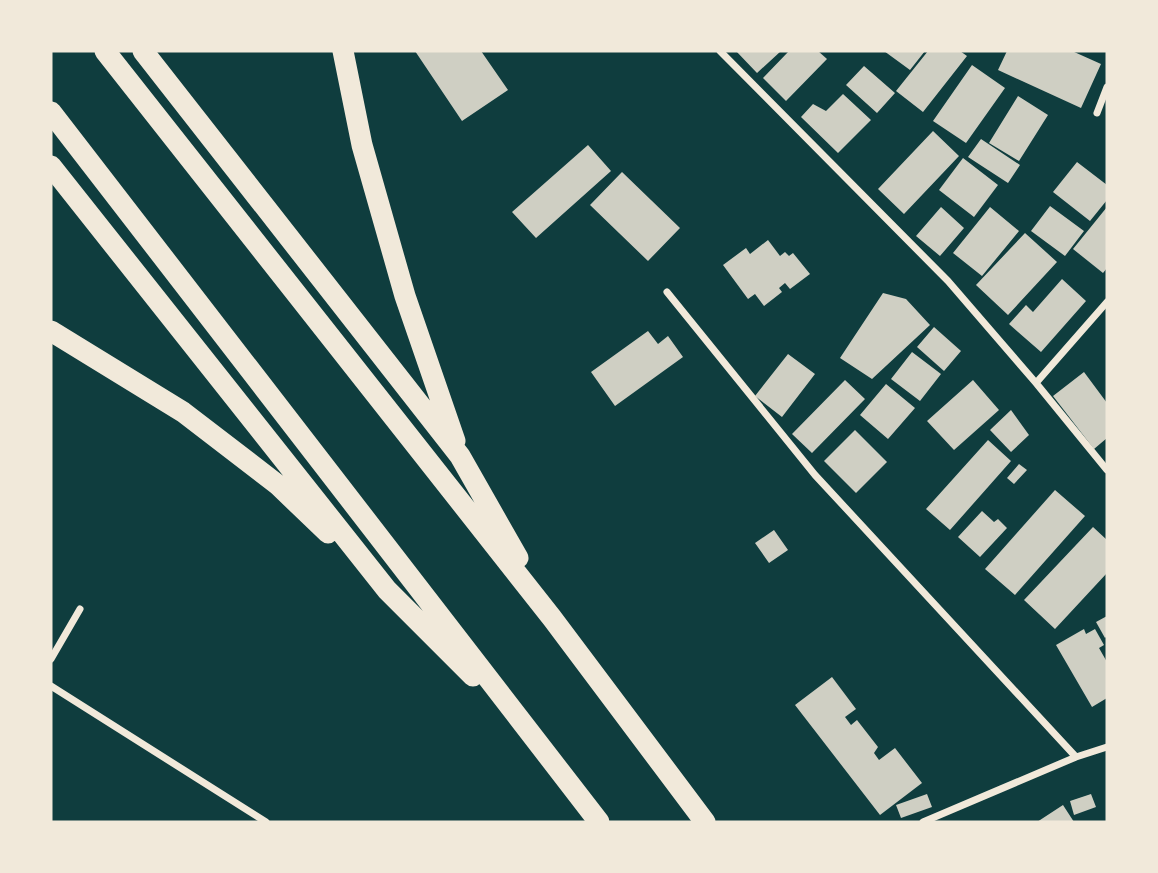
<svg xmlns="http://www.w3.org/2000/svg" width="1158" height="873" viewBox="0 0 1158 873" font-family="'Alegreya Sans',sans-serif">
  <rect width="100%" height="100%" fill="#0f3d3e"/>
  <path fill="#cfcfc3" d="M415,51H481L508,90L462,121Z
    M736,51H781L757,73Z
    M789,51H818L827,59L786,101L763,78Z
    M884,51H925L910,70Z
    M928,51H960L967,56L923,112L896,91Z
    M1007,51H1072L1101,64L1081,108L998,70Z
    M972,65L1005,88L966,143L933,121Z
    M864,66L895,93L877,113L846,85Z
    M843,94L871,120L838,153L801,117L813,104L826,111Z
    M1018,96L1048,115L1019,161L989,143Z
    M933,131L959,156L904,214L878,189Z
    M981,139L1020,165L1008,183L968,157Z
    M588,145L611,171L536,238L512,212Z
    M963,158L998,185L974,217L939,190Z
    M1077,162L1107,185V200L1090,221L1053,192Z
    M622,172L680,228L648,261L590,205Z
    M1050,206L1084,231L1065,256L1031,231Z
    M941,207L964,228L940,256L916,236Z
    M990,207L1019,231L982,276L953,253Z
    M1107,207V268L1103,273L1073,249Z
    M1025,233L1057,262L1008,315L976,285Z
    M768,240L780,256L785,252L789,256L793,253L810,274L790,289L785,283L779,288L782,292L764,306L755,294L748,299L723,265L746,248L750,254Z
    M1062,279L1086,301L1041,352L1009,324L1026,305L1033,312Z
    M883,293L906,299L930,325L872,379L840,358Z
    M934,327L961,351L944,371L917,347Z
    M648,331L658,344L668,336L683,357L615,406L591,372Z
    M912,352L941,374L920,401L891,379Z
    M788,354L815,374L782,417L755,396Z
    M1084,372L1107,403V438L1094,449L1053,396Z
    M845,380L865,399L812,453L792,434Z
    M973,380L999,410L954,450L927,421Z
    M886,384L915,408L888,439L860,415Z
    M1011,410L1029,435L1011,452L990,430Z
    M855,430L887,462L856,493L824,461Z
    M988,440L1011,461L950,530L926,509Z
    M1019,464L1027,470L1014,484L1007,478Z
    M1055,490L1085,516L1015,595L985,569Z
    M982,511L994,522L998,519L1007,528L980,557L958,537Z
    M1093,527L1107,540V573L1055,629L1024,600Z
    M774,530L788,550L769,563L755,543Z
    M1107,616V636L1105,638L1096,622Z
    M1084,629L1086,634L1095,629L1104,645L1099,648L1107,662V698L1092,707L1056,645Z
    M832,677L856,709L845,717L851,725L857,720L878,747L874,753L879,760L895,748L922,783L880,815L795,705Z
    M927,794L932,807L901,818L896,805Z
    M1091,794L1096,807L1074,815L1070,801Z
    M1063,805L1074,822H1037Z"/>
  <g fill="none" stroke-linecap="round" stroke-linejoin="round">
    <path stroke="#f1e9da" stroke-width="7" d="M720,51L948,281L1036,383L1107,470
      M1097,113L1107,87
      M667,292L815,475L1076,757
      M1036,383L1107,302
      M51,659L80,609
      M51,686L266,822
      M923,822L1076,757L1107,747"/>
    <path stroke="#f1e9da" stroke-width="21" d="M105,51L552,618L705,822
      M143,51L460,456L518,558
      M343,51L362,145L405,296L455,441
      M51,112L599,822
      M51,166L387,590L473,676
      M51,331L183,412L278,485L328,533"/>
  </g>
  <rect width="1158" height="873" fill="none" stroke="#f1e9da" stroke-width="105"/>
</svg>
